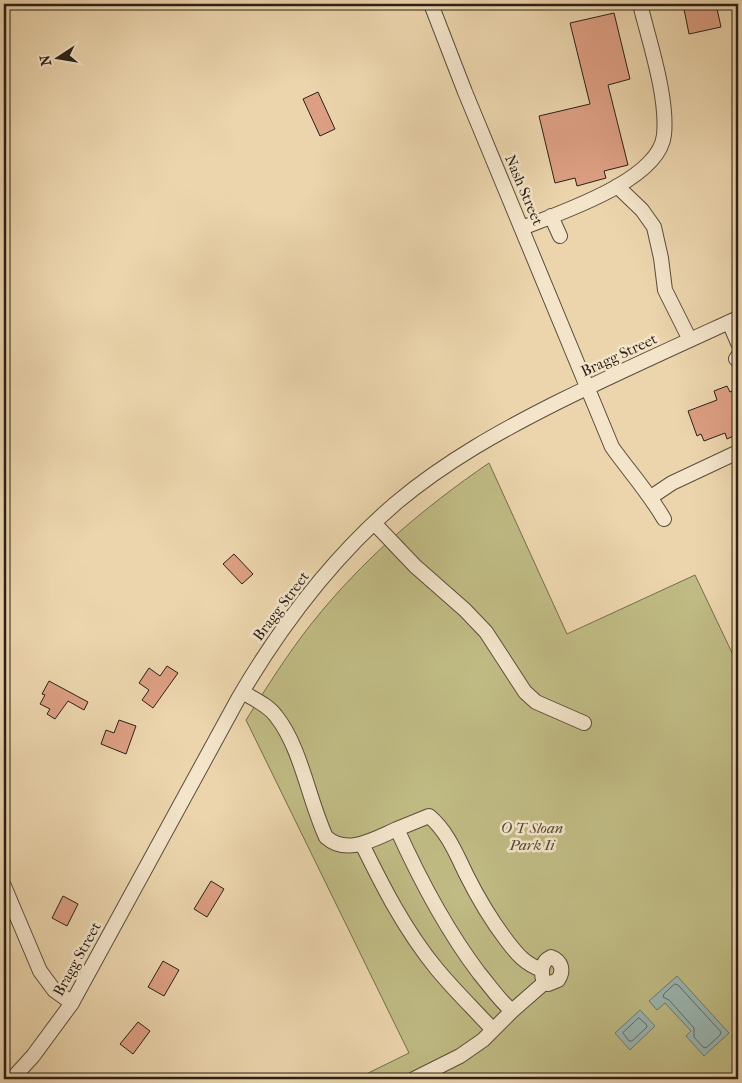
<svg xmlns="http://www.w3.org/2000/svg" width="742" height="1083" viewBox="0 0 742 1083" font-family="'IM FELL French Canon',serif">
  <rect width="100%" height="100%" fill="#ecd5ad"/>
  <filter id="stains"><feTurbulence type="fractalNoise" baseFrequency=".004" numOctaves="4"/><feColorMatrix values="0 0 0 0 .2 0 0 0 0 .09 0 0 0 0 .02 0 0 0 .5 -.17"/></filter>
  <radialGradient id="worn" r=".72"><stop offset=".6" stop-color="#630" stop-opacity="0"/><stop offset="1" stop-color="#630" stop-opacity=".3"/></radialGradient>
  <path fill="#c0bb84" stroke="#756e4e" d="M489,463L567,634L695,575L735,659L738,667V1079H356L409,1053L246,720C267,687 288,653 312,623C362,560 423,508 489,463Z"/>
  <path fill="#9ab7b2" stroke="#6d7b74" d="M677,976L729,1033L704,1056L686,1036L691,1031L665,1003L657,1010L649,1001Z
    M640,1010L655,1026L630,1050L615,1033Z"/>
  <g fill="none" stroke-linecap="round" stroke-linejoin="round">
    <path stroke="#626c64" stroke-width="1" d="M675,984L678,985L721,1032L720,1035L706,1048L703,1047L694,1037V1028L669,1000L663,997L664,994Z
      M639,1018L646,1024L647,1027L632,1041H629L623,1033Z"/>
  </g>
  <path fill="#dd9f83" stroke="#2a2117" d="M683,4H716L721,27L689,34Z
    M614,13L630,79L608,85L628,165L604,171L606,178L577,186L575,178L555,183L539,116L590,104L570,23Z
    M318,92L335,129L320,136L303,99Z
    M727,386L730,392L738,389V434L727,439L725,433L704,441L701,434L697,436L688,411L717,400L714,391Z
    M234,554L253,574L242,584L223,564Z
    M167,666L178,673L153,708L142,700L149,690L139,683L149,668L160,676Z
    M49,681L88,702L84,710L68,701L55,719L47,714L50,709L40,704L45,695L42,694Z
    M119,720L136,726L126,754L101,744L106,730L114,733Z
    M211,881L224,889L207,917L194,909Z
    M63,896L78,904L67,926L52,918Z
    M163,961L179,970L164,996L148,987Z
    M138,1022L150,1031L133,1054L120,1044Z"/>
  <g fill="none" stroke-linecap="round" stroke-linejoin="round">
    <defs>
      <path id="minor" d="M431,4L465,92L612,447C629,471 649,493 664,519
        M617,186L642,210L654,227L661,258L665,290L690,340
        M551,216L560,236
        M522,228C559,213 659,181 664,135C668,97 649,41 640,4
        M729,322L738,343
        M736,359L738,356
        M651,497L672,483L738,452
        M375,524L415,566L465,610L486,632L525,692L536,702L584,723
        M242,692C254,699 268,705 276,716C301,747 309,801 326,837C347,856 374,839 397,829C420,880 445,928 479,973C490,986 499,1000 512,1011
        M397,829L429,816C447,831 456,853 466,874C478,898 491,920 507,941C517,954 525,964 542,970
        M362,844C383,887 405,930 436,968C454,990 474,1009 493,1030
        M4,886L40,971L54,990L72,1003
        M12,1079L33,1056L72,1003L238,699C280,627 332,558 396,503C446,461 502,430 560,401C619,372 679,345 738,318
        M414,1079L460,1056L483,1040L512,1011L544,983L548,984L558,980C564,971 562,961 551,957C540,962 541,974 544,983"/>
    </defs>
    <use href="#minor" stroke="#5a4e3c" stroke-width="16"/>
    <use href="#minor" stroke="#f3e4ca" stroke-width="14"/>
  </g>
  <g text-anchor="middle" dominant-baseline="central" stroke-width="5" stroke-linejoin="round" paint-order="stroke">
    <g font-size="15" fill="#2a2117" stroke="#f3e4ca">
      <text transform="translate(524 190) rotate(67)">Nash Street</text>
      <text transform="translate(619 355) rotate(-25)">Bragg Street</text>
      <text transform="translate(281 606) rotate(-53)">Bragg Street</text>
      <text transform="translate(77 959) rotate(-61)">Bragg Street</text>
    </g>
    <g font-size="15" font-style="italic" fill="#504832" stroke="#f3e4ca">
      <text x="532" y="828">O T Sloan<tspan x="532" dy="17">Park Ii</tspan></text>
    </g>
  </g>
  <rect width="742" height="1083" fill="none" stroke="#ecd5ad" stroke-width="20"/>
  <rect x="5" y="5" width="732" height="1073" fill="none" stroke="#2a2117" stroke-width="2.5"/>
  <rect x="10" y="10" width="722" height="1063" fill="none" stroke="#2a2117"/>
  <g transform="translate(58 58) rotate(258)" stroke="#f3e4ca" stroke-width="4" paint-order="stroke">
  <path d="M0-4L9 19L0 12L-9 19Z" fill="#2a2117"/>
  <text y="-8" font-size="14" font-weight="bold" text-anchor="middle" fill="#2a2117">N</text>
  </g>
  <rect width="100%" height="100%" filter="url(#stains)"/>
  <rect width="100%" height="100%" fill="url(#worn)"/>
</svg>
